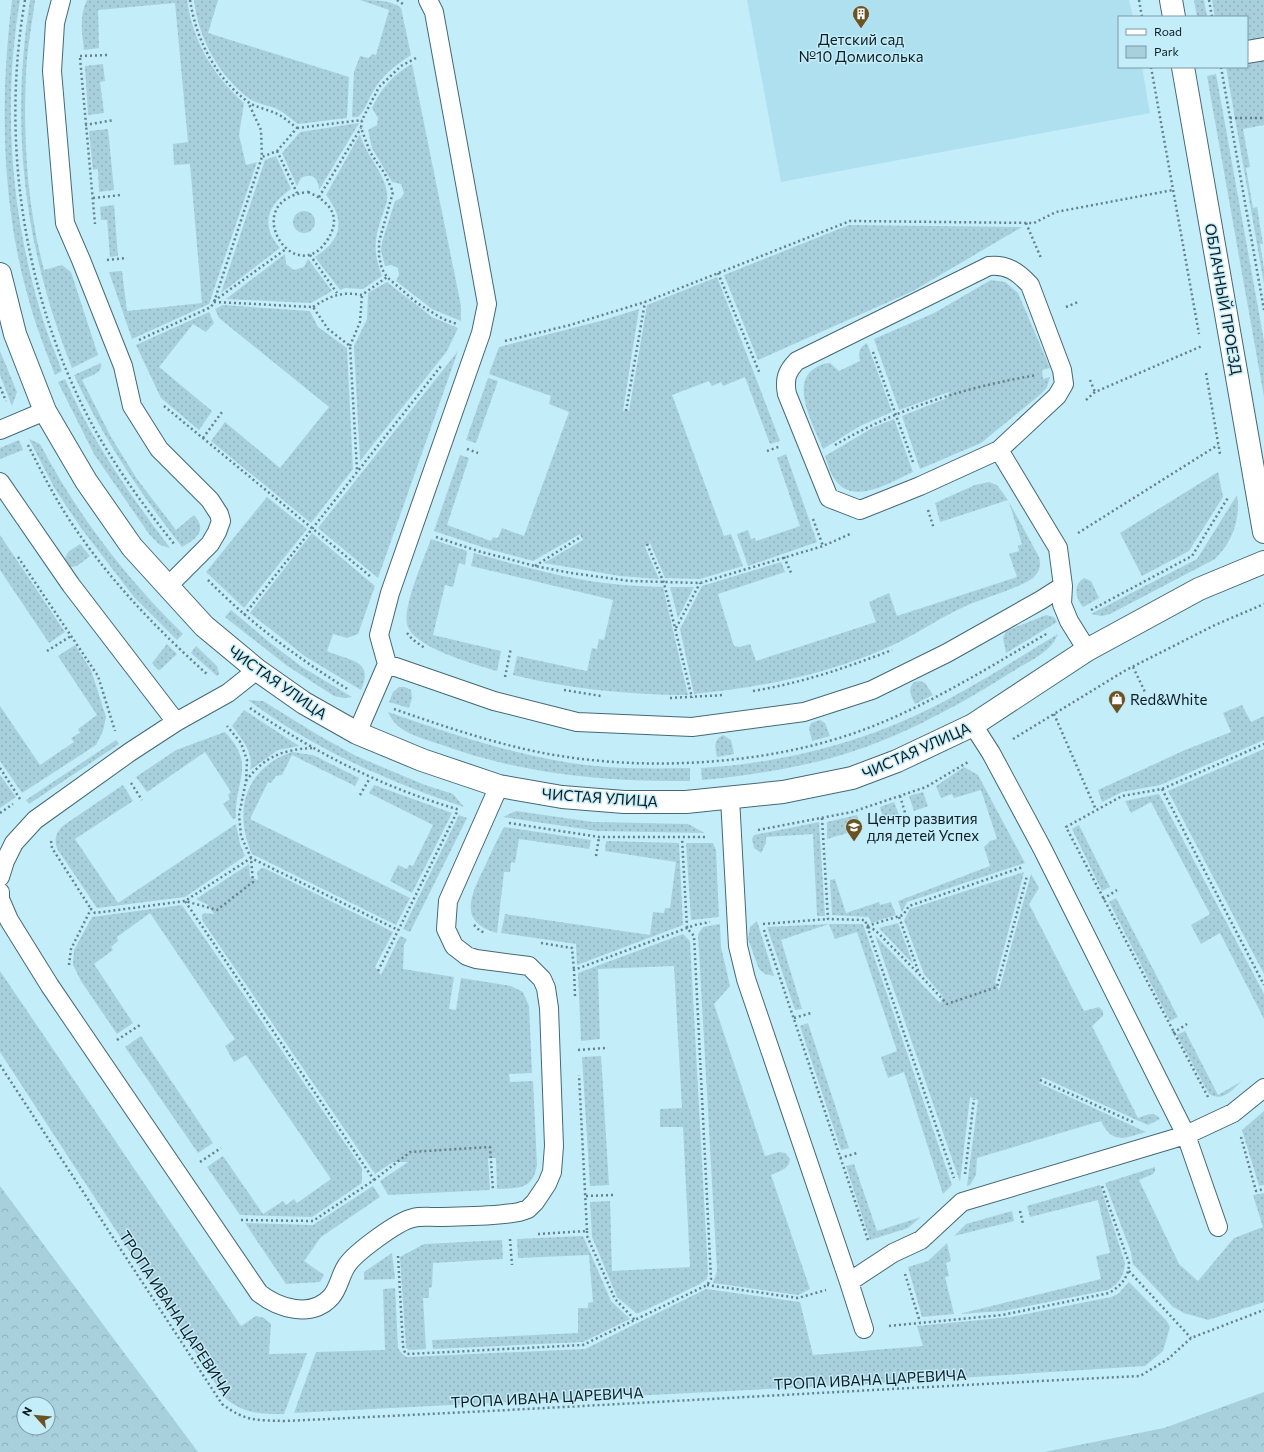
<svg xmlns="http://www.w3.org/2000/svg" width="1264" height="1452" viewBox="0 0 1264 1452" font-family="Commissioner,sans-serif">
  <defs>
    <pattern id="green-dots" width="8" height="8" patternUnits="userSpaceOnUse"><rect width="8" height="8" fill="#a8cfdc"/><path d="M2 2h.1M6 6h.1" fill="none" stroke="#8fb1bc" stroke-width="1.8" stroke-linecap="round"/></pattern>
    <pattern id="forest-crowns" width="20" height="18" patternUnits="userSpaceOnUse"><rect width="20" height="18" fill="#a8cfdc"/><path d="M2 6a3 3 0 1 1 6 0M12 15a3 3 0 1 1 6 0" fill="none" stroke="#8fb1bc"/></pattern>
  </defs>
  <rect width="100%" height="100%" fill="#c4edfa"/>
  <path fill="#afe0ef" d="M747,0H1129L1133,17H1119V67H1142L1150,113L781,182Z"/>
  <path fill="url(#green-dots)" d="M12,0H20C2,107 11,217 43,320C48,337 56,354 62,371L55,375C45,349 35,324 28,297C1,202 0,98 12,0Z
    M30,0H35C32,24 27,49 26,73C23,138 27,206 44,270L62,265L71,272L98,355L72,368C24,248 10,127 30,0Z
    M87,0H187C193,42 213,75 244,103L239,135L246,165L257,162L209,304L132,339L109,272L122,271L127,311L202,303L190,164L174,165L173,144L188,142L175,3L98,10L99,48L84,50C82,33 79,16 87,0Z
    M194,0H218L208,33L349,77L347,118L298,124C291,119 284,112 275,108C267,105 258,104 250,99C219,77 198,37 194,0Z
    M360,0C374,0 392,0 401,8L411,55C396,65 383,74 374,90C368,99 366,110 358,117H352L354,72L360,56L369,58L372,54L376,55L389,10Z
    M1194,0H1204L1207,17H1197Z
    M1212,0H1264V43L1247,46V17H1215Z
    M1264,53V125L1243,129L1250,167L1246,168L1253,208L1257,207L1263,244H1260L1264,268V284L1226,67H1247V56Z
    M103,64L105,81L100,82L104,113L88,115L85,66Z
    M412,64L461,306V321L432,309L396,281L399,275L398,268L391,265L385,266L381,251L382,242L395,201L401,198L404,193L401,184L392,182L372,148L368,130L377,125L378,118L372,108C381,89 393,74 412,64Z
    M1216,74L1264,341V397L1207,76Z
    M359,123L319,190C319,178 312,172 301,178L297,186L282,153L300,132Z
    M108,129L114,190L99,192L98,169L93,170L89,131Z
    M360,134C365,155 387,175 387,195C388,202 384,210 382,216C374,241 373,251 382,276L363,289L345,288L340,290L315,257C342,239 346,221 326,195Z
    M276,156L291,189C267,205 260,225 280,248L221,293L265,160Z
    M114,205L118,256L110,257L107,220H101L100,207Z
    M293 222a11 11 0 1 1 22 0a11 11 0 1 1-22 0Z
    M849,225L1022,227L913,291L758,360L724,275Z
    M285,254L286,264L294,270L304,267L308,259L332,291L311,303L226,299Z
    M717,277L780,441L770,444L745,377L723,386L721,382L712,386L709,381L672,395L724,536L731,534L743,566L700,579L665,578L650,543L645,547L659,579L620,576L544,563L583,540L580,534L533,561L482,547L434,531L460,455L469,458L447,525L491,541L493,537L498,538L502,528L524,536L569,412L549,404L551,396L489,374L499,347L604,320L639,309L623,411H629L647,305Z
    M991,280L1005,282L1018,293L1050,368L1042,370L1043,379L1050,377L1047,387L1041,394L981,443L920,469L902,416L947,398L949,392L899,410L874,339L934,313Z
    M387,282L432,317L458,328L447,351L360,461L354,346L367,319L368,293Z
    M223,305L310,311L318,327L347,348L353,469L311,523L211,441L225,422L280,468L329,407L219,318L215,309Z
    M209,312L214,323L206,332L193,324L159,367L212,411L199,430L161,398L136,345Z
    M867,343L892,412L860,426L823,449C815,429 792,388 811,371C817,366 823,363 830,363L839,371L860,361C858,354 859,347 867,343Z
    M0,351L17,392L12,406L0,375Z
    M458,351L378,578L318,528Z
    M101,363C103,374 90,375 82,380L111,437L137,479L176,530L194,515C208,531 196,539 182,547C140,493 102,437 74,375Z
    M488,378L498,381L476,443L466,440Z
    M65,379C92,441 130,495 170,548L160,545L149,534L94,454L58,382Z
    M894,419L913,472C892,481 855,506 836,481C830,474 828,464 825,456L874,427Z
    M29,439L40,444C78,516 126,578 183,634L177,640L134,597L81,528L55,489Z
    M19,440L23,450L0,459V448Z
    M786,454L817,542L748,566L737,534L748,530L751,539L755,538L756,541L800,526L777,458Z
    M1218,472L1223,497L1189,551L1142,576L1120,533Z
    M989,482L997,485L1008,500L940,522L935,503L975,485Z
    M1237,495C1241,520 1232,542 1215,559L1110,614L1102,616L1091,614L1197,559Z
    M267,497L307,529L244,608L206,572Z
    M1009,502L1039,557C1041,564 1040,572 1034,577C1025,586 982,599 968,605C942,616 919,633 893,645C830,674 763,687 694,694L680,629L702,586L781,562L785,572L718,594L734,646L740,647L750,644L756,661L876,622L869,602L889,593L897,616L1017,577L1009,554L1019,551L1018,546L1022,544Z
    M312,533L375,586L358,634L347,638L333,634L327,651C348,661 375,659 361,690L306,657L250,613Z
    M0,535L65,632L49,643L0,570Z
    M431,539L467,551L465,565L459,563L453,587L445,585L433,635L501,651L497,671C477,665 411,647 407,624C403,605 424,559 431,539Z
    M80,544L90,556L77,566L71,567L67,564L65,558L68,552Z
    M474,553C520,566 566,579 614,584C630,586 646,586 663,587L688,695C628,695 571,689 513,675L517,656L587,671L592,648L597,649L599,639L604,640L613,600L471,566Z
    M1084,578L1091,581L1099,598L1083,607C1076,598 1072,586 1084,578Z
    M670,587H694L678,618Z
    M231,610L269,642L302,667L352,697L344,698L334,696L286,665L225,617Z
    M1046,615L1054,617L1057,622L1006,653L1003,638L1006,631Z
    M1058,634C1051,653 1027,662 1010,673C953,709 890,743 824,760C784,770 743,776 702,780L701,768C772,764 845,747 910,718C962,695 1010,663 1058,634Z
    M167,644L177,654L160,670L157,669L152,663Z
    M75,645L91,670L106,717L103,731L96,745L22,793L0,761V706L40,765L74,742L71,738L80,733L78,729L97,715L58,656Z
    M196,646L217,666L219,674L217,676L191,653Z
    M920,681L925,683L933,695L915,704C911,695 907,690 914,682Z
    M399,687H405L411,690L412,698L409,708L389,702L393,692Z
    M248,700L263,701L318,735L356,756L425,785L453,794L464,807C387,781 314,749 248,700Z
    M1242,705L1251,722L1264,716V740L1160,785L1122,792L1102,802L1098,790L1185,750L1231,732L1223,713Z
    M244,710L299,746L278,750L250,770C254,753 242,739 232,726Z
    M388,712C442,731 496,749 554,760C599,769 645,769 690,768V781C604,782 521,774 439,744C419,737 397,733 388,712Z
    M820,720L825,723L830,736L812,741L809,728L811,723Z
    M225,732C257,766 234,780 236,818L233,819L223,804L230,799L228,795L231,792L205,752L147,792L136,777L176,750Z
    M723,735L731,740L734,754L717,757C715,747 713,740 723,735Z
    M116,740L119,744L29,804L26,800Z
    M1264,749V974L1168,791Z
    M292,752L313,755L359,778L355,786L292,755L282,775L276,776L271,783L268,782L250,819L410,898L396,925L252,854C233,811 245,768 292,752Z
    M964,767L978,775L1025,863L907,902L902,912L898,901L990,866L984,847L990,841L997,839L981,790L954,798L952,794L941,798L936,786Z
    M0,775L16,797L0,808Z
    M123,785L133,801L75,839L118,903L236,824L240,844L245,856L185,897L97,908L58,850C53,840 56,832 64,825Z
    M374,785L452,813L412,893L390,881L398,865L407,869L409,865L413,866L433,825L369,793Z
    M923,792L928,806L914,811L909,796Z
    M1159,794L1264,994V1019L1220,933L1201,944L1191,925L1210,914L1151,802L1131,813L1125,801Z
    M894,802L899,815L884,820L880,807Z
    M516,811L593,822L688,824L705,833L597,831L503,817Z
    M459,815L467,818L410,932L403,929Z
    M857,815L861,829L827,839V822Z
    M819,822L825,916H817L813,834L766,837V843L761,853L754,848L752,839L754,835Z
    M1079,825L1110,887L1102,891L1072,829Z
    M504,827L591,840L589,849L519,839L515,863L511,862L510,872H504L497,933C456,922 472,893 485,866C491,853 497,840 504,827Z
    M606,841L679,843L683,925L577,965L576,944L501,933L505,914L650,935L653,912L664,913L665,908H670L676,862L605,851Z
    M686,843H713L716,850L719,917L691,920Z
    M249,864L250,877L258,880L257,872L261,868H264L393,932L375,967L381,975L400,936L407,939L404,945L403,969L454,977L449,1009L456,1010L461,978L511,986L523,992L529,1006L532,1073L509,1074L510,1082L533,1081L537,1165C533,1190 518,1188 497,1189L496,1158H488L490,1190L388,1195L380,1181L408,1162H393L375,1174L202,920V915L204,913L214,914L208,905L196,899Z
    M1024,872L995,982L999,991L1031,874L1039,888L1029,904L1084,1011L1099,1007L1103,1011V1016L1092,1026L1138,1118C1146,1115 1154,1110 1160,1119L1148,1125L1042,1077L1039,1083L1146,1132C1125,1138 1112,1145 1101,1121L977,1158L976,1175L970,1185L967,1186L978,1100L970,1097L960,1182L875,935L940,1003L943,997L924,974L904,920L910,909Z
    M835,879L846,913L879,902L880,905L891,902L896,915L871,923L869,917L832,915L830,880Z
    M1116,898L1178,1017L1170,1021L1109,902Z
    M182,905L362,1168V1183L312,1217L240,1215L207,1167L223,1156L263,1214L283,1201L286,1205L294,1199L297,1203L331,1179L246,1055L234,1062L225,1046L235,1039L150,913L117,937L118,941L111,947L113,950L94,964L133,1023L117,1034L81,981L73,965L74,950L92,917Z
    M757,921L774,976L765,974L759,969L748,939L750,927Z
    M898,923L913,964L879,928Z
    M720,924L721,947L730,986L714,1004L765,1156L779,1152L785,1153L790,1159C789,1169 780,1171 771,1175L810,1289L798,1295L713,1283L717,1271L698,934L703,927Z
    M829,924L781,940L802,1009L795,1010L767,927L829,924H863L952,1185L943,1194L904,1072L888,1078L881,1057L897,1051L857,932L835,939Z
    M683,934L690,941L708,1273L707,1279L700,1284L637,1314L617,1297L592,1237L590,1202L610,1201L612,1271L690,1267L683,1127H660V1109L682,1108L674,966L598,969L600,1039L581,1041L578,973Z
    M0,971L241,1326L256,1316L264,1318L271,1324L269,1354L307,1353L284,1414C260,1414 244,1414 225,1398L0,1052Z
    M808,1023L849,1148L841,1150L800,1026Z
    M1185,1031L1218,1095L1242,1081C1231,1091 1223,1102 1209,1094L1177,1035Z
    M141,1036L213,1143L198,1153L125,1047Z
    M601,1056L609,1185L590,1186L582,1057Z
    M1264,1111V1185L1259,1186L1242,1130Z
    M854,1164L877,1231L921,1217L908,1228L870,1240L846,1166Z
    M1155,1167V1171L1153,1174L1139,1180L1179,1264L1198,1281L1234,1238L1263,1227L1253,1195L1264,1193V1302L1208,1320L1184,1313L1173,1307L1133,1264L1131,1252L1105,1183Z
    M1100,1185L1125,1263C1124,1276 1119,1284 1108,1290L1003,1311L959,1314L1101,1279L1096,1256L1110,1253L1098,1200L1030,1217L1027,1206Z
    M373,1186L380,1197L321,1237L304,1261L324,1275L320,1282L286,1284L245,1223L313,1225Z
    M1012,1211L1014,1221L954,1236L966,1224Z
    M583,1236L611,1301L630,1319L583,1342L433,1349L432,1340L578,1333V1308H588V1303L593,1302L589,1255L518,1258L517,1239Z
    M502,1240L503,1259L433,1263L432,1287L429,1288V1298H423L426,1349L409,1350L406,1348L400,1257L424,1244Z
    M947,1243L951,1261L946,1263L949,1276L945,1277L954,1314L922,1317L908,1267L928,1261Z
    M392,1253L395,1279L364,1280V1272Z
    M1129,1282L1166,1320L1170,1327L1163,1351L1145,1366L865,1384L294,1413L316,1352L385,1350L383,1289L395,1288L398,1348L402,1354L407,1357L585,1349L706,1289L800,1302L813,1355L923,1346L917,1326L1011,1317L1111,1297L1118,1294Z"/>
  <path fill="url(#forest-crowns)" fill-rule="evenodd" d="M0,1186L198,1452H0ZM24,1404H48V1428H24Z
    M1264,1392V1452H1044L1164,1428Z"/>
  <g fill="none" stroke-linecap="round" stroke-linejoin="round">
    <defs>
      <path id="lane" d="M61,0L55,23L52,71L65,223L81,260L123,366L132,406L159,449L210,500L219,514L221,521L217,532L210,544L167,587
        M0,430L45,411
        M999,450L920,486L860,510L829,498L787,394C784,379 787,371 797,361L989,266C1007,264 1018,272 1030,285L1062,370L1064,384L1057,396L999,450L1058,548L1063,586L1062,604L1069,621L1087,650
        M0,482L71,585L176,722
        M387,664L494,701L577,722L692,727L804,712L872,690L947,653L1041,600L1063,586
        M973,725L991,753L1042,848L1186,1135L1218,1227
        M357,733L387,664L379,635L390,593L481,333L487,304L434,12L428,0
        M730,798L738,946L746,979L849,1282L893,1253L921,1240L962,1202L1186,1135L1233,1113L1264,1088
        M0,877L5,861L14,843L35,820L130,752L176,722L228,693L257,670
        M0,892V899L9,920L50,986L259,1293C278,1308 311,1319 331,1297C339,1288 340,1275 347,1265C356,1252 398,1221 413,1218C421,1216 429,1217 437,1217C464,1216 493,1217 519,1212L528,1209L535,1202L547,1184L552,1172L554,1146L549,1008L546,988L542,979L529,966L476,959L467,956L454,946L446,929L448,901L499,786
        M849,1282L864,1329"/>
      <path id="street" d="M1171,0L1174,17
        M1247,52L1264,49
        M1183,67L1264,532
        M0,274L15,334L45,411L86,481L132,547L204,626L257,670L304,703L357,733L422,760L499,786L562,797L624,802H686L783,792L852,778L897,761L973,725L1087,650L1199,589L1264,562"/>
    </defs>
    <use href="#lane" stroke="#446974" stroke-width="20"/>
    <use href="#street" stroke="#446974" stroke-width="24"/>
    <path stroke="#658089" stroke-width="2.5" stroke-dasharray="2 3" stroke-linecap="butt" d="M25,0C0,143 24,300 94,428C117,469 145,508 175,545
      M190,0C196,39 215,77 247,101C254,107 266,109 275,113C283,116 290,123 297,128L277,151L262,157
      M397,0L403,4
      M1139,0L1142,17
      M1209,0L1212,17
      M80,56L108,55
      M80,58L95,224
      M416,58L401,66L379,87L362,120L361,128L370,152L385,174L393,192L379,242V256L382,269L387,277L417,303L443,319L457,324
      M1151,67L1199,334
      M1221,67L1264,310
      M1230,118H1264
      M85,125L114,120
      M297,128L362,120
      M277,151L297,193
      M308,192C331,202 343,218 326,242C293,289 237,200 308,192Z
      M319,197L361,128
      M93,198L121,195
      M1026,223L1041,258
      M310,255L337,293
      M107,260L127,258
      M718,273L760,374
      M214,301L286,249
      M214,302L313,307L328,329L350,346L357,470
      M313,307C330,296 342,291 362,295L387,277
      M1066,307L1078,302
      M139,340L211,307L214,302L262,157L261,130L248,102
      M505,341L570,325L645,302L850,221L1034,223L1056,212L1173,190
      M350,346L360,322L362,295
      M873,352L913,462
      M1206,373L1220,454
      M1090,380L1095,392
      M0,387L6,401
      M1086,400L1095,392L1202,346
      M164,406L370,576
      M626,411L645,302
      M203,438L222,412
      M28,445C43,475 59,506 79,534C116,587 161,633 208,675
      M835,445C898,408 966,387 1037,375
      M467,449L478,453
      M767,451L781,446
      M928,510L934,529
      M813,519L823,546
      M1078,533L1218,445
      M436,537L478,551L535,566L571,573L630,581L700,583L823,546L850,534
      M647,544L664,583L692,698
      M18,557L98,676L115,731
      M784,557L792,575
      M535,566L582,536
      M208,580C251,624 298,658 349,690
      M1091,610L1192,556L1229,496
      M244,615L441,366
      M676,628L700,583
      M407,633L412,639L426,649
      M47,651L71,636
      M1133,667L1145,692
      M505,677L511,648
      M564,690L601,696
      M753,691C801,683 846,668 892,650
      M670,698L724,695
      M250,708C315,753 384,788 460,810
      M394,709C434,723 475,737 516,747C623,774 765,768 868,728C931,704 989,667 1048,633
      M1054,714L1096,810
      M1013,739L1126,670L1215,625L1264,604
      M0,768L20,799
      M246,781C265,756 282,750 312,748
      M131,783L142,800
      M1162,789L1264,985
      M360,795L370,778
      M900,796L907,819
      M0,813L13,804
      M822,818L828,919L865,920L954,1178
      M509,823L599,837H707
      M758,830L852,812L926,787L968,762
      M51,841L52,848L91,909
      M596,856L599,837
      M1103,899L1117,890
      M899,917L919,973
      M763,924L828,919
      M474,925L480,931L486,933
      M867,926L903,915L909,906L1023,867
      M868,927L875,930L919,974L947,1004L997,987L1027,876
      M764,930L868,1240
      M541,943L572,948L574,970
      M69,965L71,949L91,909L95,913L185,901L217,910L253,882L251,858L241,836L239,815L246,781L247,760L241,743L227,726
      M378,971L458,810
      M575,996L574,970L695,925L710,922
      M794,1018L811,1013
      M1173,1033L1187,1024
      M117,1040L140,1025
      M578,1050L605,1048
      M0,1065L222,1404C246,1422 257,1420 285,1421C570,1408 855,1390 1140,1376L1168,1359L1191,1338L1264,1310
      M1040,1080L1135,1123
      M1208,1097L1066,827L1122,796L1162,789L1264,744
      M1241,1137L1256,1191L1264,1189
      M840,1158L857,1153
      M200,1162L221,1148
      M965,1174L974,1099
      M374,1180L410,1152L490,1147L493,1190
      M586,1196L613,1195
      M1020,1211L1023,1224
      M241,1220L313,1221L374,1180L185,901L251,858L398,930
      M587,1231V1236L615,1299L635,1320
      M538,1234L587,1231L579,1075
      M510,1239L512,1265
      M398,1256L403,1346L405,1353L409,1354L583,1345L707,1285L711,1279L694,936L687,928L682,838
      M1129,1271L1191,1338
      M905,1274L920,1322
      M707,1285L798,1298L826,1290
      M889,1326L1002,1315L1109,1293C1121,1286 1129,1277 1129,1263L1102,1186"/>
    <use href="#lane" stroke="#fff" stroke-width="18"/>
    <use href="#street" stroke="#fff" stroke-width="22"/>
  </g>
  <defs>
    <symbol id="building-pin" viewBox="-11 -11 22 30"><path d="M0 17L-7.5 6A9.5 9.5 0 1 1 7.5 6Z" fill="#6b5223" stroke="#c4edfa"/><path d="M-4-6H4V6H1V3H-1V6H-4ZM-2.5-4.3h1.7v1.8h-1.7ZM.8-4.3h1.7v1.8H.8ZM-2.5-1h1.7V.8h-1.7ZM.8-1h1.7V.8H.8Z" fill="#fff"/></symbol>
    <symbol id="shop-pin" viewBox="-11 -11 22 30"><path d="M0 17L-7.5 6A9.5 9.5 0 1 1 7.5 6Z" fill="#6b5223" stroke="#c4edfa"/><path d="M-5-2.5h2.3a2.7 3.5 0 0 1 5.4 0H5L5.5 6h-11ZM-1.5-2.5h3a1.5 2.3 0 0 0-3 0Z" fill="#fff"/></symbol>
    <symbol id="school-pin" viewBox="-11 -11 22 30"><path d="M0 17L-7.5 6A9.5 9.5 0 1 1 7.5 6Z" fill="#6b5223" stroke="#c4edfa"/><path d="M0-5L7-2L0 1L-7-2ZM-4 1L0 2.5L4 1V4Q0 6-4 4Z" fill="#fff"/></symbol>
  </defs>
  <g fill-rule="evenodd">
    <use href="#building-pin" x="851" y="4" width="20" height="27"/>
    <use href="#shop-pin" x="1107" y="689" width="20" height="27"/>
    <use href="#school-pin" x="844" y="817" width="20" height="27"/>
  </g>
  <g text-anchor="middle" dominant-baseline="central" stroke-width="3" stroke-linejoin="round" paint-order="stroke">
    <g font-size="15" fill="#0e1d22" stroke="#c4edfa" text-anchor="start">
      <text x="861" y="39" text-anchor="middle">Детский сад<tspan x="861" dy="17">№10 Домисолька</tspan></text>
      <text x="1130" y="699">Red&amp;White</text>
      <text x="867" y="818">Центр развития<tspan x="867" dy="17">для детей Успех</tspan></text>
    </g>
    <g font-size="15" fill="#0e1d22" stroke="#c4edfa">
      <text transform="translate(1224 299) rotate(80)">ОБЛАЧНЫЙ ПРОЕЗД</text>
      <text transform="translate(278 682) rotate(35)">ЧИСТАЯ УЛИЦА</text>
      <text transform="translate(916 750) rotate(-24)">ЧИСТАЯ УЛИЦА</text>
      <text transform="translate(600 797) rotate(4)">ЧИСТАЯ УЛИЦА</text>
      <text transform="translate(176 1313) rotate(57)">ТРОПА ИВАНА ЦАРЕВИЧА</text>
      <text transform="translate(870 1379) rotate(-3)">ТРОПА ИВАНА ЦАРЕВИЧА</text>
      <text transform="translate(547 1397) rotate(-3)">ТРОПА ИВАНА ЦАРЕВИЧА</text>
    </g>
  </g>
  <rect x="1118" y="16" width="130" height="52" fill="#c4edfa" stroke="#7b9aa4"/>
  <rect x="1126" y="29" width="20" height="6" fill="#ffffff" stroke="#7b9aa4"/>
  <text x="1154" y="36" font-size="12" fill="#0e1d22">Road</text>
  <rect x="1126" y="46" width="20" height="12" fill="#a8cfdc" stroke="#7b9aa4"/>
  <text x="1154" y="56" font-size="12" fill="#0e1d22">Park</text>
  <g transform="translate(36 1416) rotate(297)"><circle r="19" fill="#c4edfa" stroke="#7b9aa4"/>
  <path d="M0-3L7 15L0 10L-7 15Z" fill="#6b5223"/>
  <text y="-6" font-size="11" font-weight="bold" text-anchor="middle" fill="#0e1d22">N</text>
  </g>
</svg>
